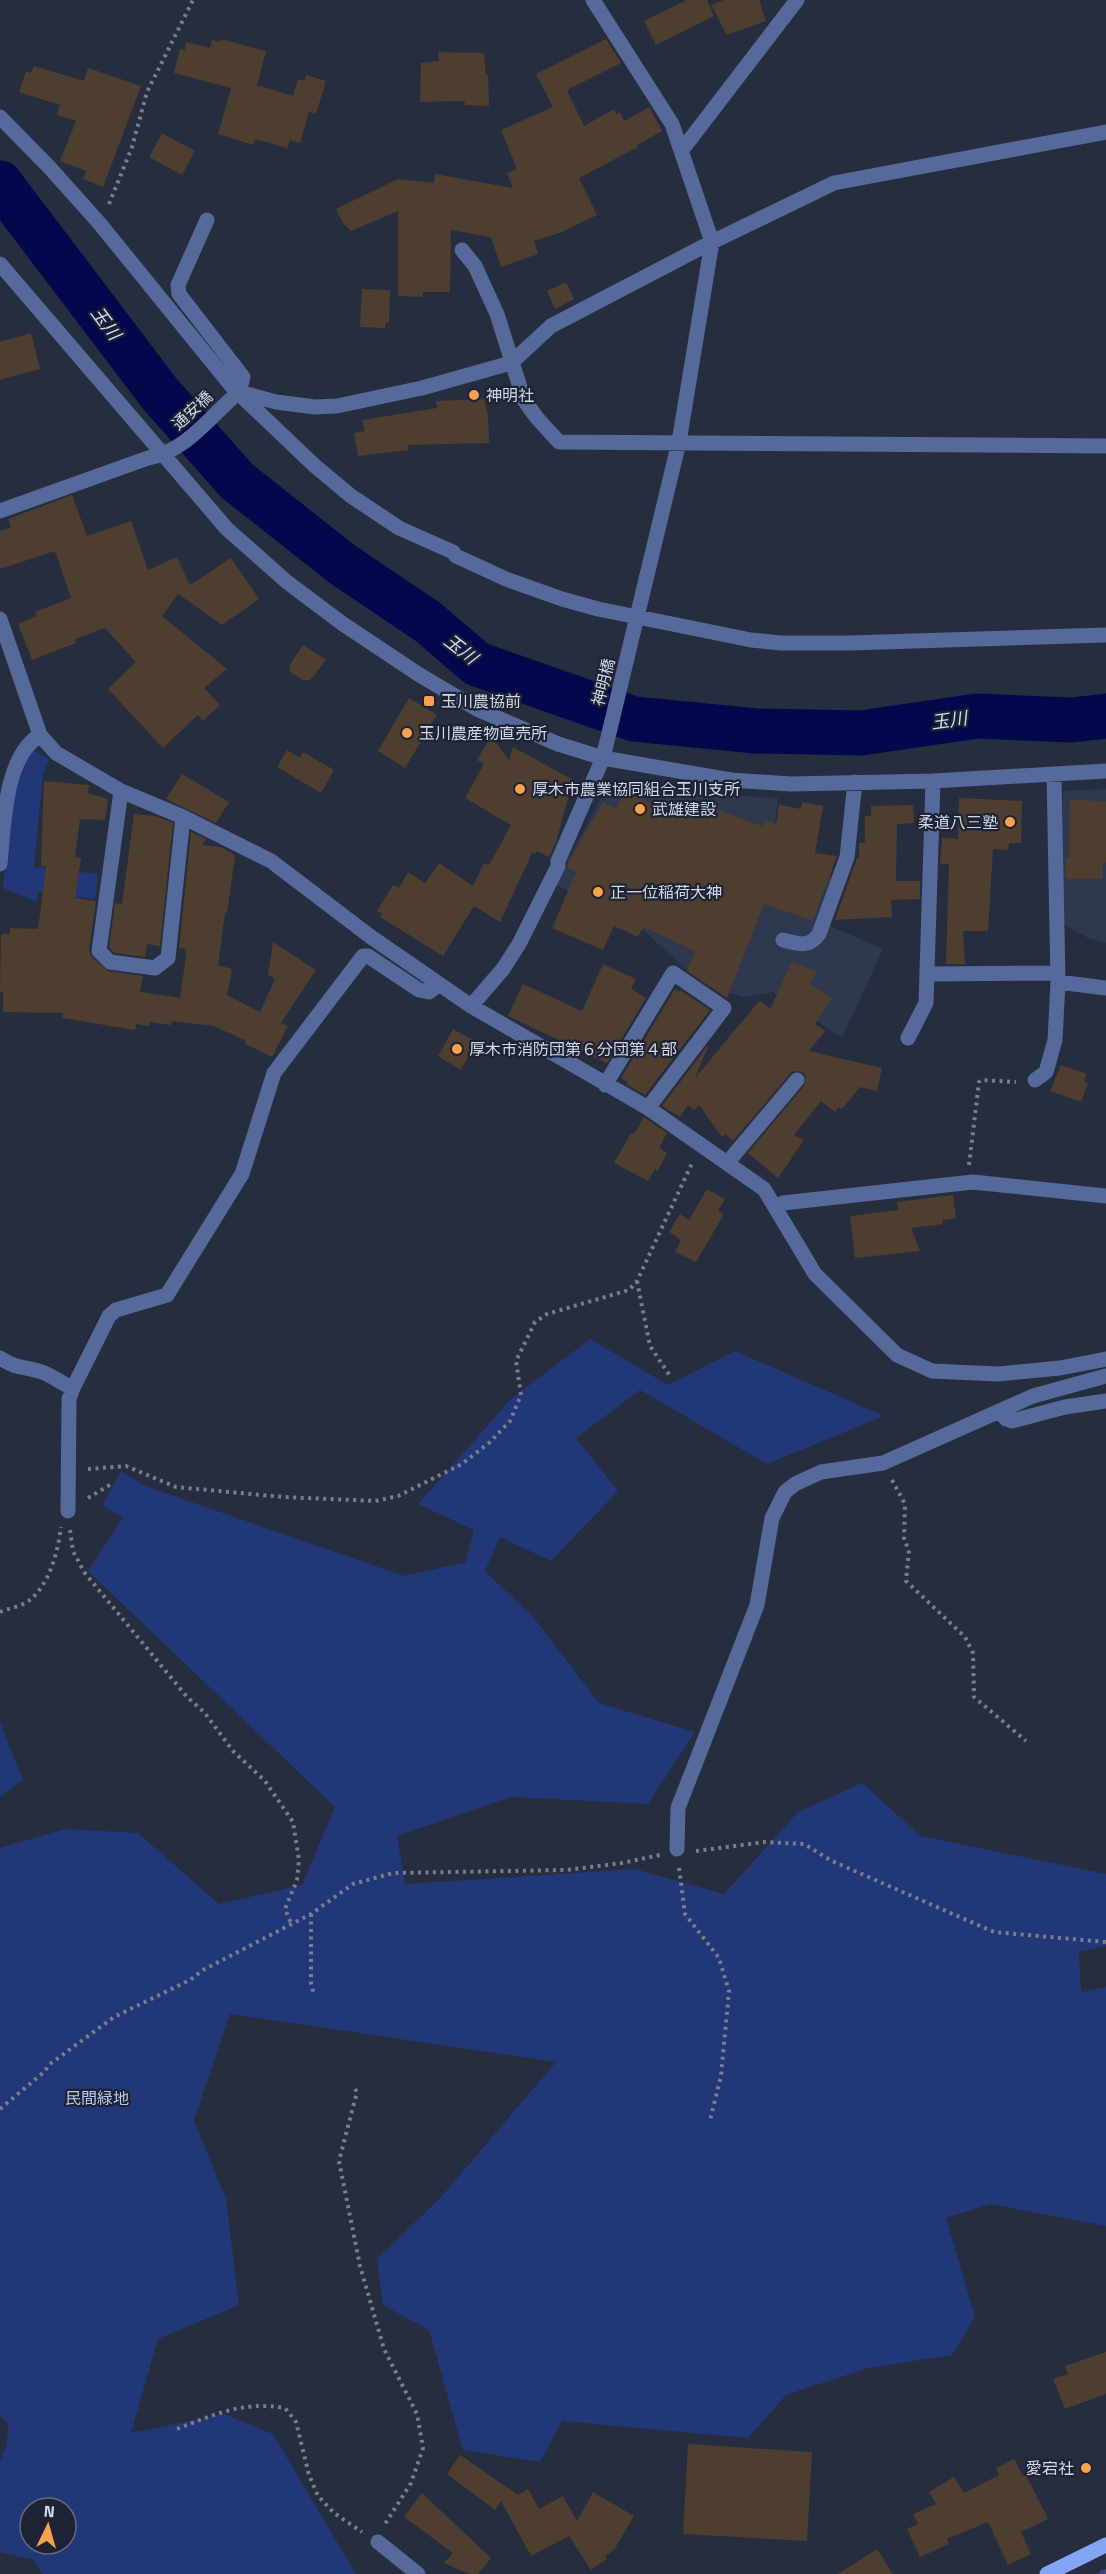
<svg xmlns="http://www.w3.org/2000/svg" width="1106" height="2574" viewBox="0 0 1106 2574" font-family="'Titillium Web','Noto Sans JP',sans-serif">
  <rect width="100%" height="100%" fill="#262d3e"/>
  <path fill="#2e384e" d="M611,780L720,797L722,795L778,798L771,859L834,878L819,921L883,949L842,1038L773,992L744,997L727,992L691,974L643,930L555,884L569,863L567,861Z
    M1106,789V943L1088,938L1063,924V791Z"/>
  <path fill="#213777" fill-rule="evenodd" d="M33,750L49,759L43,774L34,867L98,874L95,899L38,892L37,902L3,888C8,840 7,792 33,750Z
    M590,1339L668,1385L735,1351L884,1416L767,1464L640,1390L576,1438L618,1491L551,1561L500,1537L485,1571L534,1618L599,1703L695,1732L648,1804L511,1797L397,1836L405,1884L635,1869L724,1894L798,1812L862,1783L921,1836L1106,1874V1946L1079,1952L1081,1992L1106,1987V2226L990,2204L946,2218L975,2317L952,2355L868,2368L786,2395L748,2438L562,2421L540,2462L463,2450L429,2330L383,2305L377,2259L441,2197L556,2062L230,2014L194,2120L226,2199L239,2305L158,2339L131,2433L224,2414L273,2434L356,2574H42L34,2560L0,2552V2461L7,2444L8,2424L0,2415V1848L65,1829L138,1833L219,1904L302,1885L335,1807L88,1571L123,1517L102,1505L121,1471L145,1486L404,1576L466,1562L474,1530L418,1504L510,1400ZM30,2508H66V2544H30Z
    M0,1722L23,1780L0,1797Z"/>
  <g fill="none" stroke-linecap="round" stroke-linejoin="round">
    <path stroke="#414679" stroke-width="8" d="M1103,2574L1106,2573"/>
    <path stroke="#03074b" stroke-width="45" d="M0,183L160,394L237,481L342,564L428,622L477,664L634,719L756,731L861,733L977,716L1071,720L1106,716"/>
  </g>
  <path fill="#4e3e30" d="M687,0H707L714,16L656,45L644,21Z
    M724,0H759L766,21L727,35L711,5Z
    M221,39L266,51L257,85L293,96L298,79L304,81L306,75L326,81L316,114L309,112L300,143L290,140L287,148L255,139L253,145L218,134L231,88L174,73L180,49L185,50L186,42L210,48L212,40L220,42Z
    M606,39L621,63L567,90L584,126L614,109L617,114L620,112L624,121L649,107L662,131L637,145L638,147L579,178L597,215L562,232L534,241L538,254L501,267L491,237L451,230L450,292H423V297L398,296V211L351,231L343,223L336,209L398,179L434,183L435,174L513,188L507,173L517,169L501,130L553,107L536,74Z
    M438,52L484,53L486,75H488L489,106L464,105L465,101L420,102L421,63L439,61Z
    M34,66L84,81L88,68L141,86L103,187L83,179L86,171L60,161L76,121L57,115L60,105L19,92L26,71L31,73Z
    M162,133L195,151L182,175L149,157Z
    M566,282L574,299L555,309L547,291Z
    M362,289L390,290L389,323H386L385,328L360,327Z
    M31,333L40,369L0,380V342Z
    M484,399L488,415L489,443L408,445L409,450L358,456L354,433L365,431L362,420L437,408L436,401Z
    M72,495L87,536L131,521L148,570L177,557L190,585L231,558L259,599L222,625L178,594L162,616L227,669L204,688L220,705L203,721L198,715L163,748L108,689L136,662L105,628L75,639L76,643L32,660L18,624L37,616L35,612L71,598L55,551L0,569V531L11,527L8,519Z
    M303,645L326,660L310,680H302L290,672V664Z
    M409,698L437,715L405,768L378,751Z
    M491,736L509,760L513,747L573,780L556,842L549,857L537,851L535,854L532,853L500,922L474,906L443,956L380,917L382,914L377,911L393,885L399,888L408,872L425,883L439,863L473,886L484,863L489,865L511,825L465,798L484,764L477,760Z
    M287,750L300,758L303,752L334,770L321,793L277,767Z
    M182,774L229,802L216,823L166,799Z
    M44,781L89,785L88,793L108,799L105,820L80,819L75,857L81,858L75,898L96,901L89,950L92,957L108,971L143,976L140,992L180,998L186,955L185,949L179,948L191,832L206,839L202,845L221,847L232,853L235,856L227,913H225L218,965L232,969L227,995L260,1012L275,979L268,975L273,942L316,970L281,1023L288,1026L272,1057L245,1044L246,1041L214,1026L172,1021L171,1025L150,1022V1026L136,1024L135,1030L62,1018L63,1013L3,1012V992H0L1,934H10V928L38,929L46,866H41Z
    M626,790L664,811L666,807L690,817L696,802L762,826L765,820L776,824L779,805L801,809L802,802L823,806L815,853L837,856L813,921L764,904L727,998L687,971L695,951L643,927L638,937L614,926L603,950L552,928L576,872L567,867L568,863L603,802L616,809Z
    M959,798L1022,801L1021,843H1009L1008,850L993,849L988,931H963L965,964H946L949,864H940L942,838L958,839Z
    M1070,800L1106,801V863H1103V879H1066L1065,858H1069Z
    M913,805L914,823L897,824L896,881H920V899L891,900L892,917L835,920L857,858H859V843H865V816H871V806Z
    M134,814L156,816L173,823L160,946L147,944L145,957L115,953L109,948L115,903L122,904Z
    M792,961L816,972L810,984L832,998L815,1024L825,1031L809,1051L882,1068L877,1091L860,1087L842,1109L839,1107L835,1112L821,1101L794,1135L804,1140L778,1178L748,1153L804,1086L806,1077L803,1072L794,1071L790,1074L733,1141L726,1134L722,1137L699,1105L694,1110L688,1105L680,1117L662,1106L709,1044L695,1078L760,1000L770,1009Z
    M603,964L636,979L631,989L646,998L607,1063L508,1016L523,984L582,1011Z
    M675,989L679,992L680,990L710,1010L645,1095L626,1084L628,1082L621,1078Z
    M453,1029L476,1042L461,1070L438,1056Z
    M1061,1065L1087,1074L1084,1081L1088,1083L1081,1102L1050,1091Z
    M644,1117L667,1133L659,1148L667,1153L658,1171L655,1169L648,1181L614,1163L631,1133L634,1134Z
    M707,1189L725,1199L718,1211L724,1214L696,1262L675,1252L681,1240L669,1232L680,1214L689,1220Z
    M953,1195L956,1218L942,1220L943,1224L911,1228L920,1251L855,1258L850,1216L898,1210L897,1202Z
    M1106,2352V2394L1065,2409L1053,2379L1068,2374L1065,2366Z
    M688,2444L812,2452L807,2541L683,2534Z
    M460,2455L518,2495L528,2489L539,2509L563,2496L577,2521L593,2492L634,2516L614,2550L605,2556L607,2559L591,2570L569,2536L531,2556L501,2501L495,2510L447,2474Z
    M1014,2459L1023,2476L1026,2475L1048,2519L1021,2532L1031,2554L1008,2565L988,2522L947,2539L949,2544L920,2557L907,2529L918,2524L913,2514L936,2504L929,2492L954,2477L964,2493L999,2475L996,2468Z
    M422,2493L491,2558L478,2574H469L444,2563L453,2553L404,2517Z
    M877,2549L893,2574H838Z"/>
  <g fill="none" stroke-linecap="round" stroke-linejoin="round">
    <path stroke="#787e8d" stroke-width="4" stroke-dasharray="3 4.5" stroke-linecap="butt" d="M109,204L132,147L147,92L193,0
      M969,1165L979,1082L981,1080L1016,1082
      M637,1281L650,1346L670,1376
      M88,1469L126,1466L176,1487L283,1497L375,1501L398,1496L462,1464L490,1442L510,1421L521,1395L516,1361L535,1322L547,1314L629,1290L637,1281L693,1161
      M892,1480L905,1504L904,1540L909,1550L906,1581L965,1637L973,1653L974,1697L1026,1741
      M88,1498L113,1483
      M70,1530L73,1551L84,1572L187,1697L204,1712L233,1751L265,1781L293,1822L299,1860L297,1880L285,1909L291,1923
      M0,1612C9,1608 23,1606 30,1600C50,1583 58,1551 61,1527
      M696,1851L765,1842L804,1844L832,1861L994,1932L1106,1942
      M679,1868L685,1914L719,1958L729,1991L721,2076L710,2120
      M311,1914V1984L314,1994
      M355,2089L357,2092L339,2161L360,2266L384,2349L417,2414L423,2448L411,2483L385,2524
      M0,2109L44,2072L50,2064L114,2017L190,1980L203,1970L311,1914L353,1884L393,1873L567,1870L622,1863L660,1855
      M177,2429C216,2414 242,2401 285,2408L296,2422L309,2475L318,2496L334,2513L362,2532"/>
    <path stroke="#55699a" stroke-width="15" d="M0,117L50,168L100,224L234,389L315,466L351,496L399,528L453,552L456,556L506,579L562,599L598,609L751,640L781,643H850L1106,635
      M682,150L797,0
      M207,220L178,285L179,294L243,377L239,392
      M462,250L475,266L497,314L524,400L537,418L559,442L1106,446
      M0,264L227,529L287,582L343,624L418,674L477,709L558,744L603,758L731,780L791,784L933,781L1106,771
      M0,511L148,458C186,452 211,415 239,392L276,402L315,407L337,406L422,388L511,363L551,326L712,242L834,183L1106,132
      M0,619L40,735L56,753L121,791L183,817L271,861L371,937L471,1006L503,969L519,944L558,866V861L603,758L679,442L712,242L672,124L593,0
      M121,791L99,951L110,962L155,968L168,958L183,817
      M0,864C4,826 4,757 40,735
      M783,940C799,944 809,948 819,934L847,857L855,782
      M928,974L1058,973
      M1058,982L1106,988
      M471,1006L648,1108L764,1189L815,1274L897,1355L932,1371L998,1374L1060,1368L1106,1359
      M908,1038L926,1003L933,781
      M1035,1080L1046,1072L1055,1040L1058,982L1054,774
      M605,1085L673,973L724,1008L648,1108
      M728,1162L797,1080
      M777,1207L783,1203L973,1182L1106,1196
      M0,1358C18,1370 25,1366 42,1372C53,1376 62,1384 73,1388L109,1316L116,1310L167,1295L242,1174L274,1073L363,956H368L419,990L429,992L438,985
      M1000,1412L1006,1419L1012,1421L1065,1407L1106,1401
      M68,1511L69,1399L73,1388
      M677,1849L678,1808L757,1605L772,1518L785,1492L795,1484L821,1472L883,1463L1033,1396L1106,1376
      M378,2542L418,2574"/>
    <path stroke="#84a5f5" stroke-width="15" d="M1047,2574L1106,2545"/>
  </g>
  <g fill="#f8a04b" stroke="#1d2334" stroke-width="2">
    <circle cx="474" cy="395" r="6"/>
    <rect x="423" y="695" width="12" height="12" rx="3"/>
    <circle cx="407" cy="733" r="6"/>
    <circle cx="520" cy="789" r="6"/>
    <circle cx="640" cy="809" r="6"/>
    <circle cx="1010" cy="822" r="6"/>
    <circle cx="598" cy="892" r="6"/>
    <circle cx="457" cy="1049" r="6"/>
    <circle cx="1086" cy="2468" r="6"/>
  </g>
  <g text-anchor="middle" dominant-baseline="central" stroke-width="4.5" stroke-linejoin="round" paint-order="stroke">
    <g font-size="16" fill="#d3d8e4" stroke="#1d2334" text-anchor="start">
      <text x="486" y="395">神明社</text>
      <text x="441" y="701">玉川農協前</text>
      <text x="419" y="733">玉川農産物直売所</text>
      <text x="532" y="789">厚木市農業協同組合玉川支所</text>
      <text x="652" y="809">武雄建設</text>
      <text x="998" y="822" text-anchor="end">柔道八三塾</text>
      <text x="610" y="892">正一位稲荷大神</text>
      <text x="469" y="1049">厚木市消防団第６分団第４部</text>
      <text x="1074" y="2468" text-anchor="end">愛宕社</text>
    </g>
    <g font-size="16" fill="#d3d8e4" stroke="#1d2334">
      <text transform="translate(192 410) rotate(-43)">通安橋</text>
      <text transform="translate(603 682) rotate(-76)">神明橋</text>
    </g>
    <g font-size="16" fill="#b9cbf3" stroke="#1d2334">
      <text x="97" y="2098">民間緑地</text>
    </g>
    <g font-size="18" font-style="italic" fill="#d4def2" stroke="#1d2334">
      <text transform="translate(106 323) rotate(53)">玉川</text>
      <text transform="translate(461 649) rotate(38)">玉川</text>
      <text transform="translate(949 720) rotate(-8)">玉川</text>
    </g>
  </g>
  <g transform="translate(48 2526) rotate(5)"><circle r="28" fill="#1d2334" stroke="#666b7a" stroke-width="1.5"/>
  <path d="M0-4.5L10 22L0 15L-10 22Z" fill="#f8a04b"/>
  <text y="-9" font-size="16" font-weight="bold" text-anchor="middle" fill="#d3d8e4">N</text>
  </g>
</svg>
